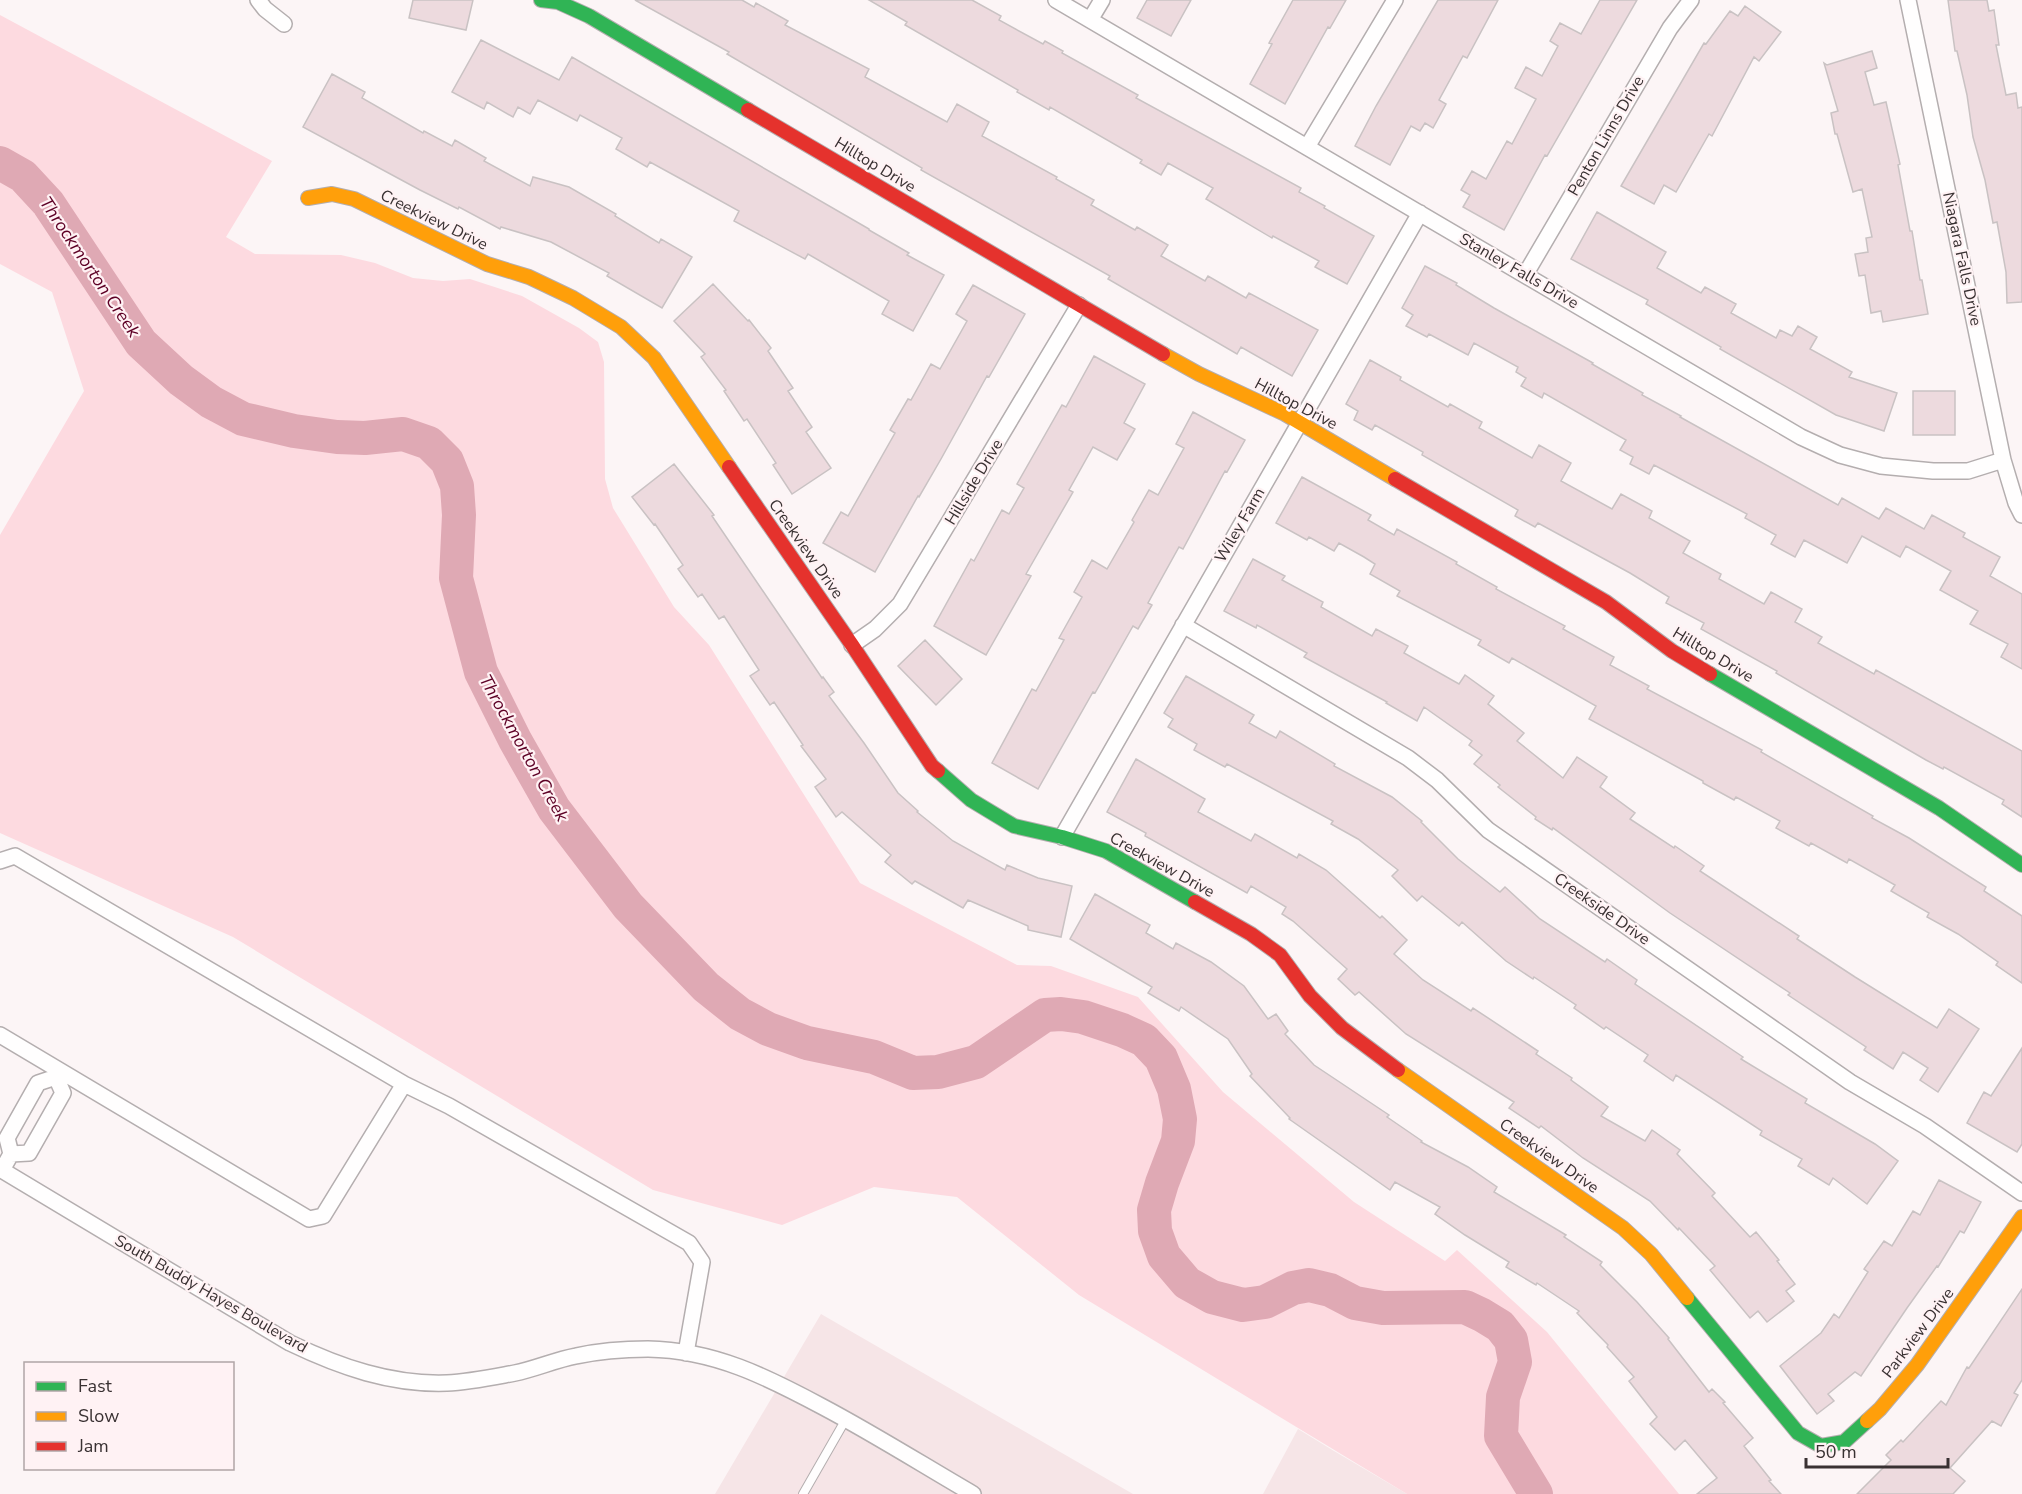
<svg xmlns="http://www.w3.org/2000/svg" width="2022" height="1494" viewBox="0 0 2022 1494" font-family="'Nunito Sans',sans-serif">
  <rect width="100%" height="100%" fill="#fcf5f6"/>
  <path fill="#f6e5e7" d="M821,1314L1133,1494H715Z
    M1298,1429L1334,1451L1407,1494H1263Z"/>
  <path fill="#fddae0" d="M0,15L272,161L226,237L255,254L341,255L375,263L413,278L443,281L470,279L522,296L579,328L598,342L604,362L605,479L613,508L674,607L709,645L860,883L1017,965L1051,966L1138,997L1223,1092L1354,1202L1445,1261L1457,1250L1547,1332L1679,1494H1407L1079,1295L957,1197L874,1187L782,1225L653,1190L233,937L0,833V535L84,391L52,292L0,264Z"/>
  <g fill="none" stroke-linecap="round" stroke-linejoin="round">
    <path stroke="#dfa9b4" stroke-width="34" d="M0,163L23,176L48,203L141,343L181,380L211,402L243,419L294,431L337,437L365,438L403,434L429,443L447,461L457,486L459,515L456,578L481,672L515,740L554,809L628,906L706,987L740,1014L768,1029L807,1043L874,1057L913,1073L938,1072L976,1062L1045,1015L1061,1014L1083,1017L1122,1030L1144,1040L1161,1058L1174,1089L1180,1119L1178,1141L1162,1183L1154,1210L1155,1231L1164,1256L1187,1283L1212,1297L1243,1305L1265,1302L1293,1288L1309,1285L1330,1290L1355,1303L1383,1308L1465,1307L1482,1315L1500,1326L1511,1340L1515,1362L1503,1397L1501,1436L1536,1494"/>
  </g>
  <path fill="#eddade" stroke="#c9c2c3" stroke-width="1.5" d="M413,0H473L466,30L409,18Z
    M635,0H742L754,7L756,3L788,21L785,25L869,69L865,77L947,122L957,104L989,122L982,136L1057,177L1056,179L1094,200L1091,205L1135,230L1137,227L1168,245L1161,256L1205,281L1208,276L1246,298L1249,293L1318,330L1292,376L1241,347L1237,354L1108,279L1110,276L921,170L922,168L727,54L729,52Z
    M869,0H972L1001,16L999,20L1043,44L1045,41L1063,51L1062,53L1138,95L1136,98L1301,188L1299,192L1325,206L1324,208L1374,236L1347,284L1315,267L1319,261L1273,236L1272,238L1206,199L1213,188L1168,163L1161,175L1140,163L1142,160L1050,107L1049,110L1017,92L1018,90L905,25L907,22Z
    M1147,0H1191L1171,36L1137,18Z
    M1293,0H1346L1330,28L1328,27L1285,104L1250,84L1272,44L1269,43Z
    M1438,0H1498L1467,58L1463,56L1439,100L1446,104L1433,128L1425,123L1420,131L1411,126L1390,165L1355,146L1376,106Z
    M1600,0H1637L1547,156L1545,155L1504,230L1463,207L1470,195L1461,190L1472,171L1486,179L1507,141L1512,144L1536,99L1515,88L1526,67L1542,76L1558,46L1550,41L1560,23L1581,34Z
    M1948,0H1987L1989,11L1994,10L1999,45H1996L2006,95L2016,93L2018,108L2022,107V302L2007,303L2006,272L1997,222L1993,223L1985,180L1973,137L1967,95L1957,51H1955Z
    M1745,6L1781,32L1759,61L1754,57L1712,136L1709,134L1676,192L1664,185L1654,204L1621,186L1704,43L1706,44L1730,11L1738,16Z
    M481,40L559,80L572,57L869,229V230L909,253L907,255L944,275L913,331L882,314L889,301L808,254L805,259L734,221L739,211L681,179L650,162L647,167L616,149L622,138L580,115L577,121L538,100L530,114L518,107L513,117L487,102L484,109L452,92Z
    M1872,51L1877,68L1865,72L1874,105L1886,102L1900,164L1898,165L1910,231H1912L1920,280H1922L1928,314L1883,322L1881,311L1871,313L1865,275L1859,276L1855,254L1868,252L1866,238L1872,237L1862,189L1853,192L1837,134H1835L1831,113L1838,111L1824,63L1827,65Z
    M332,74L365,92L362,98L423,133L424,131L452,146L455,140L486,158L484,161L530,186L533,177L569,187L616,214L615,216L659,243L661,239L692,257L662,308L607,276L609,273L551,242L501,227L500,229L459,207L458,209L420,190L303,127Z
    M1597,212L1666,252L1657,268L1701,293L1705,287L1736,304L1731,313L1776,338L1780,330L1792,336L1798,326L1817,337L1810,349L1852,372L1849,377L1897,393L1884,431L1836,415L1720,349L1721,347L1646,304L1648,300L1571,259Z
    M1425,266L1457,283L1456,285L1494,308L1593,363L1592,364L1643,393L1642,395L1681,416L1680,417L1838,505L1842,498L1879,519L1886,508L1924,529L1932,515L1965,533L1963,537L2000,557L1990,576L2022,594V669L2001,657L2008,644L1970,624L1978,611L1940,590L1951,571L1906,546L1900,557L1862,536L1847,563L1804,540L1795,557L1771,544L1776,535L1745,518L1747,514L1654,465L1649,474L1630,464L1633,457L1620,450L1626,440L1544,393L1542,398L1521,386L1526,378L1516,372L1518,367L1474,343L1468,355L1429,334L1427,337L1406,326L1413,315L1402,308Z
    M713,284L748,321L749,320L771,348L768,351L793,388L788,391L812,427L806,432L831,468L792,494L773,465L776,463L747,419L744,421L724,391L726,390L701,357L705,354L674,321Z
    M973,285L1025,314L989,377L987,376L941,459L919,497L918,496L875,572L823,543L841,512L848,516L895,433L890,430L908,399L911,400L931,364L940,369L967,321L956,314Z
    M1094,356L1145,384L1124,423L1135,429L1117,460L1093,447L1069,490L1073,492L1026,574L1031,576L986,655L934,626L971,559L974,561L1002,510L1009,514L1024,488L1017,484L1062,405L1066,407Z
    M1370,360L1401,377L1400,380L1448,407L1450,404L1482,422L1479,428L1532,458L1539,445L1571,463L1561,481L1612,509L1621,494L1652,511L1649,518L1690,541L1683,553L1721,574L1719,579L1764,604L1771,592L1802,609L1795,622L1822,637L1818,643L1874,674L1876,670L2022,751V817L2002,804L2004,800L1944,767L1943,769L1926,760L1776,673L1777,671L1701,629L1704,623L1666,603L1669,597L1630,573L1538,523L1535,527L1515,516L1518,510L1422,455L1423,452L1375,425L1372,430L1354,420L1358,411L1346,404Z
    M1913,391H1955V435H1913Z
    M1193,412L1245,440L1227,472L1225,471L1183,549L1179,547L1148,603L1152,605L1138,629L1133,626L1095,693L1093,692L1038,789L992,763L1032,689L1036,691L1064,640L1059,638L1082,597L1074,592L1092,560L1107,569L1134,522L1132,520L1149,490L1158,495L1184,448L1176,444Z
    M674,464L714,515L712,516L822,678L823,677L834,692L829,696L864,743L898,793L918,811L917,812L953,841L1005,870L1007,865L1038,878L1072,886L1061,937L1028,930V926L968,900L963,908L915,881L912,884L885,862L891,855L842,812L836,817L815,787L826,779L801,746L803,745L774,702L770,705L750,676L759,670L724,616L719,619L702,594L698,597L678,569L683,565L655,524L654,525L632,497Z
    M1302,477L1371,515L1368,520L1394,535L1397,529L1457,562L1456,564L1497,587L1496,589L1565,626L1563,629L1614,657L1610,665L1649,686L1647,689L1762,750L1761,752L1873,816L1872,818L1909,838L1986,887L1984,891L2022,916V983L1996,965L1998,962L1958,934L1927,917L1929,913L1891,891L1895,885L1849,859L1847,863L1811,843L1809,846L1776,828L1780,821L1736,797L1734,800L1703,783V781L1589,719L1596,706L1512,658L1509,663L1478,645L1481,640L1397,596L1400,591L1370,574L1375,564L1364,557L1339,543L1334,551L1309,537L1307,540L1276,523Z
    M1253,559L1285,576L1282,580L1323,602L1321,607L1372,636L1376,629L1408,646L1404,653L1459,684L1465,675L1494,696L1488,704L1524,733L1517,741L1563,778L1577,757L1607,777L1600,787L1635,813L1630,819L1674,848L1675,846L1704,866L1700,871L1799,936L1797,939L1855,977L1937,1028L1949,1009L1979,1029L1938,1092L1920,1080L1928,1068L1903,1052L1893,1069L1864,1050L1866,1047L1788,995L1790,993L1670,913L1553,828L1552,830L1535,819L1536,817L1498,787L1500,785L1474,764L1482,755L1469,745L1472,741L1424,707L1417,721L1386,703L1387,702L1304,657L1307,653L1257,625L1256,628L1224,611Z
    M925,640L962,679L936,705L898,666Z
    M1186,676L1254,715L1249,723L1276,738L1280,731L1335,764L1334,766L1392,797L1422,821L1421,822L1458,859L1500,892L1505,887L1540,919L1605,962L1607,959L1637,980L1635,984L1743,1057L1741,1059L1807,1099L1805,1103L1875,1144L1898,1161L1867,1204L1833,1178L1829,1185L1798,1166L1802,1159L1760,1135L1762,1131L1676,1075L1673,1081L1644,1061L1648,1055L1606,1027L1604,1029L1574,1008L1576,1005L1534,977L1533,979L1506,961L1462,922L1459,926L1422,896L1417,901L1392,876L1398,870L1358,839L1331,824L1333,821L1227,764L1225,767L1194,750L1197,744L1168,727L1173,719L1164,713Z
    M1136,759L1205,799L1198,812L1251,841L1255,834L1297,858L1299,854L1326,870L1380,918L1382,916L1407,940L1394,954L1423,980L1471,1011L1473,1008L1538,1051L1536,1054L1572,1078L1571,1080L1608,1107L1601,1116L1645,1141L1652,1130L1680,1150L1677,1154L1715,1193L1712,1196L1750,1237L1756,1232L1779,1260L1777,1261L1795,1284L1786,1291L1794,1301L1767,1322L1758,1311L1750,1318L1710,1270L1715,1266L1679,1228L1678,1230L1650,1201L1583,1158L1541,1126L1539,1128L1509,1108L1514,1102L1406,1034L1359,992L1355,995L1338,979L1347,969L1293,921L1282,914L1286,907L1251,886L1247,893L1145,836L1146,833L1107,812Z
    M1095,894L1150,925L1146,933L1173,949L1176,943L1211,962L1244,986L1268,1019L1276,1014L1288,1031L1285,1034L1314,1065L1389,1115L1387,1117L1422,1141L1421,1142L1468,1167L1497,1187L1494,1192L1566,1235L1564,1237L1602,1262L1600,1265L1637,1302L1669,1338L1668,1339L1709,1392L1712,1389L1725,1402L1723,1403L1753,1438L1744,1446L1771,1480L1769,1481L1781,1494H1697L1717,1478L1685,1440L1675,1450L1650,1424L1657,1417L1629,1381L1634,1377L1607,1347L1608,1345L1577,1313L1579,1311L1537,1283L1536,1285L1506,1267L1509,1262L1465,1235L1435,1214L1440,1207L1395,1182L1390,1190L1289,1119L1290,1118L1250,1076L1252,1074L1228,1039L1181,1007L1179,1011L1148,993L1152,987L1070,939Z
    M2022,1048V1144L2017,1152L1967,1123L1984,1092L1991,1096Z
    M1939,1180L1981,1202L1964,1233L1960,1231L1938,1267L1937,1266L1907,1308L1861,1376L1855,1372L1828,1394L1834,1401L1817,1414L1780,1366L1821,1333L1834,1314L1839,1318L1868,1272L1864,1269L1884,1241L1892,1246L1913,1211L1920,1215Z
    M2022,1289V1380L2014,1393L2018,1395L2001,1426L1992,1421L1950,1468L1965,1481L1953,1494H1857L1891,1460L1886,1455L1901,1440L1903,1442L1941,1401L1946,1405L1967,1367L1969,1368Z"/>
  <g fill="none" stroke-linecap="round" stroke-linejoin="round">
    <defs>
      <path id="lane" d="M803,1494L846,1419"/>
      <path id="street" d="M258,0L265,9L284,24
        M1056,0L1801,437L1840,455L1881,466L1933,471H1968L2003,460
        M1908,0L2003,460L2016,503L2022,515
        M1090,20L1102,0
        M1307,147L1395,0
        M1525,275L1670,28L1691,0
        M1183,625L1408,758L1437,780L1488,830L1850,1082L1925,1126L2022,1193
        M852,645L875,629L900,604L1079,305
        M1062,837L1420,213
        M0,861L15,856L404,1084L323,1216L309,1219L0,1035
        M404,1084L449,1106L689,1243L702,1262L686,1353
        M0,1169L290,1343C340,1367 391,1385 447,1383C469,1382 493,1377 515,1373C535,1369 555,1360 576,1356C599,1351 624,1349 648,1349C714,1350 767,1377 823,1407C874,1434 923,1465 973,1494
        M2,1170L11,1154L7,1138L38,1083L56,1077L63,1093L29,1153L11,1154"/>
      <path id="fast" d="M541,0L558,2L589,16L748,110
        M1710,674L1939,808L2022,865
        M938,771L971,800L1014,826L1062,837L1106,851L1195,902
        M1687,1298L1798,1433L1821,1446L1844,1442L1867,1421"/>
      <path id="slow" d="M308,198L332,194L354,199L487,264L529,277L573,298L621,327L654,358L729,467
        M1163,354L1199,374L1285,414L1395,479
        M1398,1070L1623,1228L1651,1254L1687,1298
        M1867,1421L1880,1409L1917,1365L2022,1217"/>
      <path id="jam" d="M748,110L1163,354
        M729,467L852,645L932,766L938,771
        M1395,479L1606,602L1672,651L1710,674
        M1195,902L1251,934L1280,955L1310,996L1342,1028L1398,1070"/>
    </defs>
    <use href="#lane" stroke="#b4aeaf" stroke-width="10"/>
    <use href="#street" stroke="#b4aeaf" stroke-width="18"/>
    <use href="#fast" stroke="#b4aeaf" stroke-width="16"/>
    <use href="#slow" stroke="#b4aeaf" stroke-width="16"/>
    <use href="#jam" stroke="#b4aeaf" stroke-width="16"/>
    <use href="#lane" stroke="#fffefe" stroke-width="8"/>
    <use href="#street" stroke="#fffefe" stroke-width="15"/>
    <use href="#fast" stroke="#30b455" stroke-width="14"/>
    <use href="#slow" stroke="#ff9f0a" stroke-width="14"/>
    <use href="#jam" stroke="#e5322d" stroke-width="14"/>
  </g>
  <g text-anchor="middle" dominant-baseline="central" stroke-width="4.5" stroke-linejoin="round" paint-order="stroke">
    <g font-size="16" fill="#393132" stroke="#fff2f4">
      <text transform="translate(1606 136) rotate(-60)">Penton Linns Drive</text>
      <text transform="translate(875 165) rotate(31)">Hilltop Drive</text>
      <text transform="translate(434 220) rotate(26)">Creekview Drive</text>
      <text transform="translate(1962 259) rotate(78)">Niagara Falls Drive</text>
      <text transform="translate(1519 271) rotate(30)">Stanley Falls Drive</text>
      <text transform="translate(1296 404) rotate(28)">Hilltop Drive</text>
      <text transform="translate(974 482) rotate(-59)">Hillside Drive</text>
      <text transform="translate(1240 525) rotate(-60)">Wiley Farm</text>
      <text transform="translate(806 549) rotate(55)">Creekview Drive</text>
      <text transform="translate(1713 655) rotate(31)">Hilltop Drive</text>
      <text transform="translate(1162 865) rotate(29)">Creekview Drive</text>
      <text transform="translate(1602 909) rotate(35)">Creekside Drive</text>
      <text transform="translate(1549 1156) rotate(35)">Creekview Drive</text>
      <text transform="translate(211 1294) rotate(30)">South Buddy Hayes Boulevard</text>
      <text transform="translate(1918 1333) rotate(-53)">Parkview Drive</text>
    </g>
    <g font-size="18" font-style="italic" fill="#5d0025" stroke="#fff2f4">
      <text transform="translate(90 267) rotate(56)">Throckmorton Creek</text>
      <text transform="translate(524 748) rotate(61)">Throckmorton Creek</text>
    </g>
  </g>
  <rect x="24" y="1362" width="210" height="108" fill="#fff2f4" stroke="#b0a5a6" stroke-width="1.5"/>
  <rect x="36" y="1382" width="30" height="9" fill="#30b455" stroke="#b0a5a6" stroke-width="1.5"/>
  <text x="78" y="1392" font-size="18" fill="#393132">Fast</text>
  <rect x="36" y="1412" width="30" height="9" fill="#ff9f0a" stroke="#b0a5a6" stroke-width="1.5"/>
  <text x="78" y="1422" font-size="18" fill="#393132">Slow</text>
  <rect x="36" y="1442" width="30" height="9" fill="#e5322d" stroke="#b0a5a6" stroke-width="1.5"/>
  <text x="78" y="1452" font-size="18" fill="#393132">Jam</text>
  <path d="M1806 1458v9h142v-9" fill="none" stroke="#393132" stroke-width="3"/>
  <text x="1815" y="1458" font-size="18" fill="#393132" stroke="#fff2f4" stroke-width="4.5" paint-order="stroke">50 m</text>
</svg>
